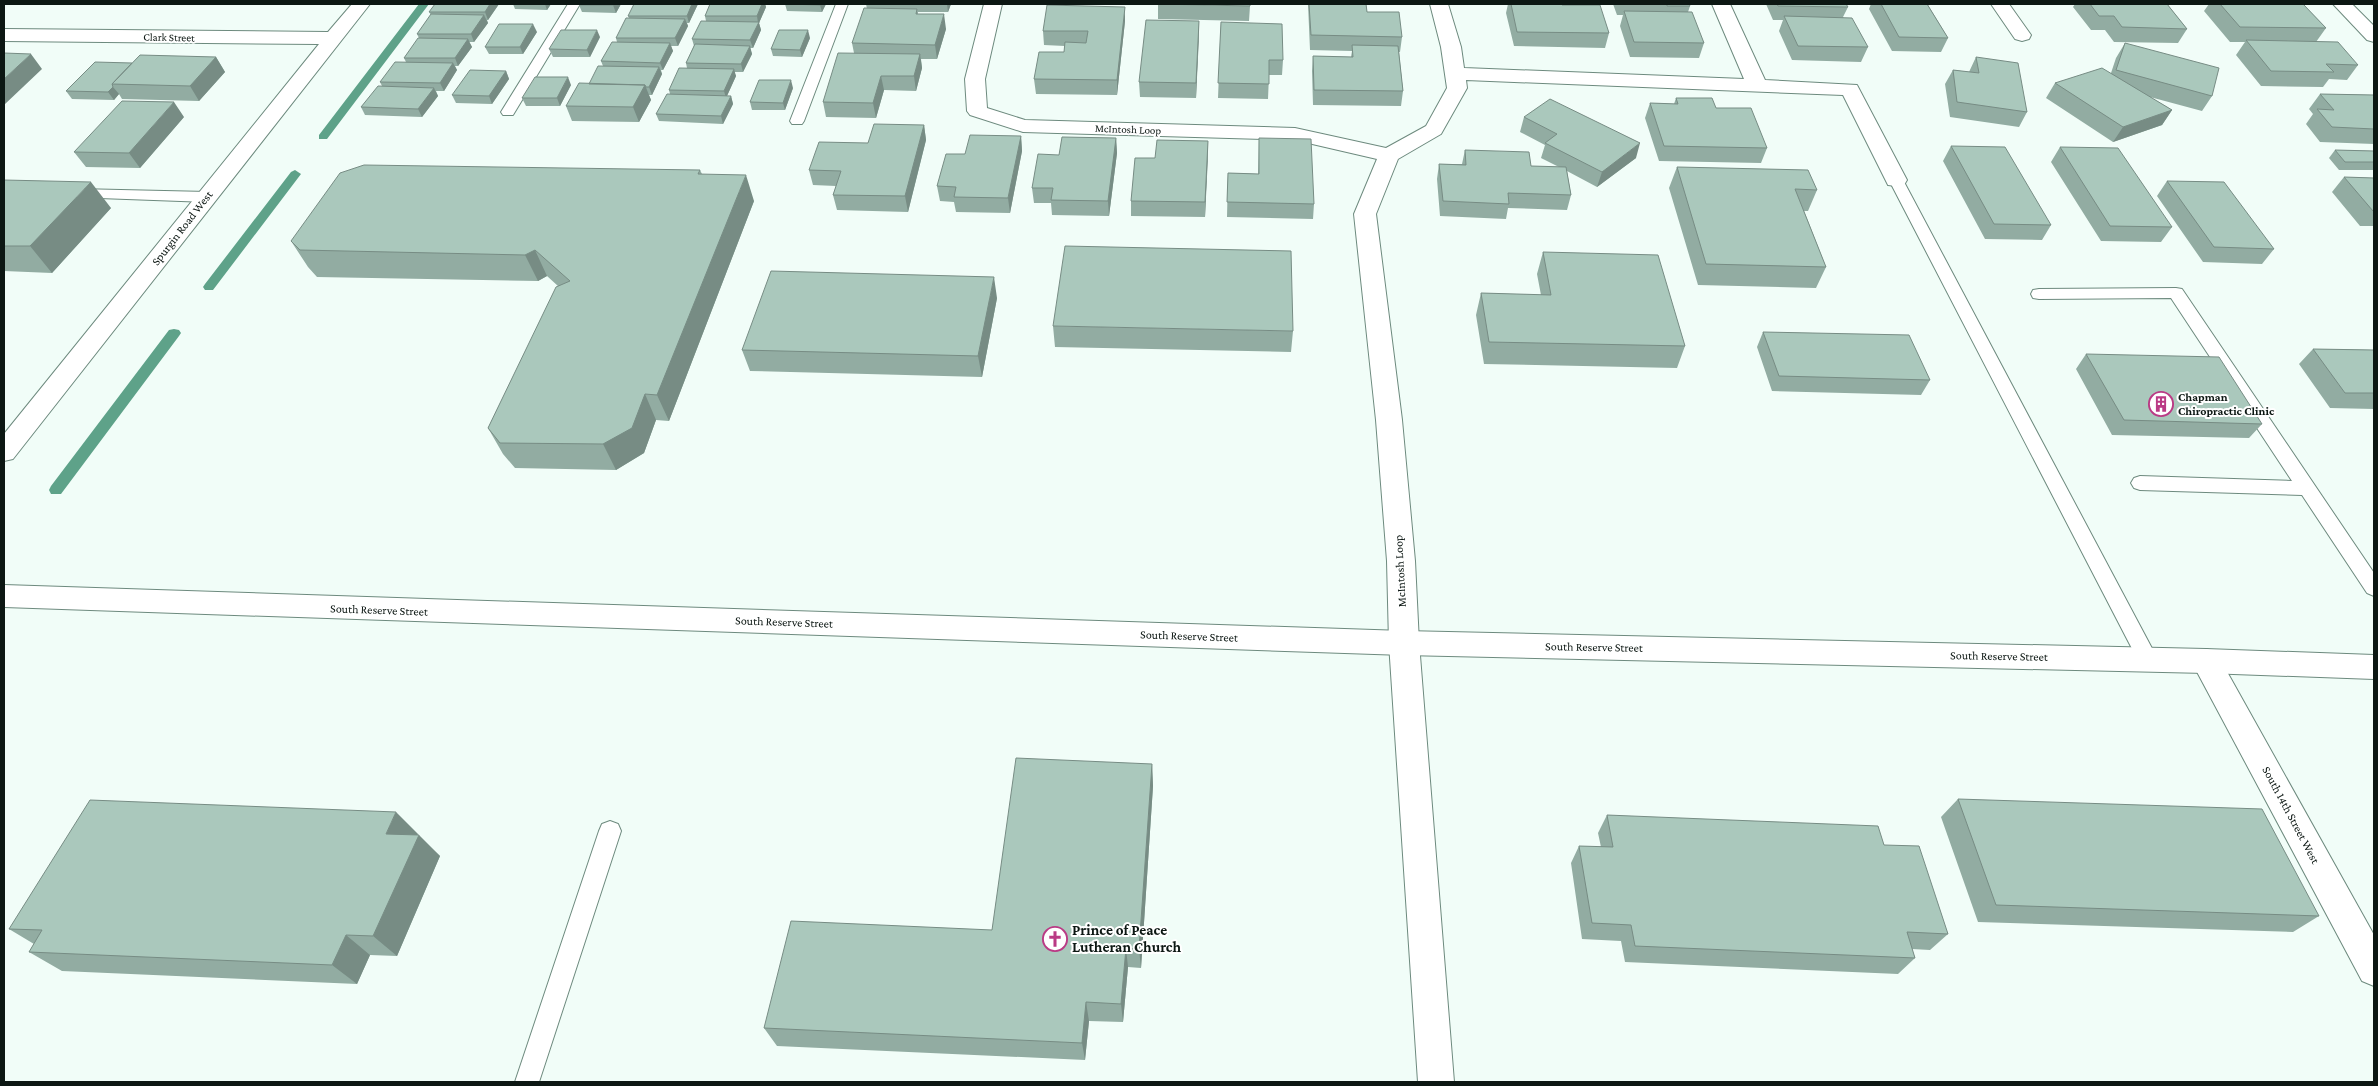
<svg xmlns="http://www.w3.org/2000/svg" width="2378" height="1086" viewBox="0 0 2378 1086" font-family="'Crimson Pro',serif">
  <rect width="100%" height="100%" fill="#f1fdf8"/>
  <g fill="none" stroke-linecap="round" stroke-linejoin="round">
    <path fill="#5ea289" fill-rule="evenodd" d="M419,4H429L327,139H319V135Z
      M295,170L301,174L213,290H205L203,287L205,284L291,172Z
      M174,329L179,330L181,333L179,336L61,494H51L49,490L51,486L169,330Z"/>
    <defs>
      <path id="lane" d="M568,4H580L513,115H503L501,112Z
        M836,4H848L804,121L802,124H792L790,121Z
        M1896,176L1903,180L2155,654L2158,660L2155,666L2148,668L2141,666L1889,180Z
        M77,189L208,192L215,197L208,202L72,197L70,194Z
        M2176,288L2182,289L2374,573V596L2367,593L2302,495L2140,490L2134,488L2131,483L2134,478L2140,476L2292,481L2171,298L2039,299L2033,298L2031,294L2033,290L2039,289Z
        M610,821L618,824L621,831L539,1082H515L599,831L602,824Z"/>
      <path id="street" d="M352,4H370L13,459L4,461V434L319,44L4,41V29L328,32Z
        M984,4H1002L985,79L987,108L1025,120L1295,128L1386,148L1426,126L1447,88L1441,47L1430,4H1448L1461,47L1464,68L1744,79L1712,4H1730L1765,80L1857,85L1907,180L1904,185L1896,186L1888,185L1843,95L1466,80L1467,88L1441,134L1398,159L1376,214L1402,420L1415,561L1419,643L1454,1082H1418L1389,643L1387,561L1376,420L1354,214L1377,159L1295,140L1023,132L970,115L967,111L965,79Z
        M1991,4H2009L2031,35L2029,39L2022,41L2015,39Z
        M2206,649L2216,652L2374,935V986L2362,981L2196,670L2191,661L2196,652Z"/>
      <path id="secondary" d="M2333,4H2352L2374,26V42L2367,40Z"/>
      <path id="highway" d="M4,585L1404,631L2206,649L2374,655V679L2206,673L1404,655L4,607Z"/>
    </defs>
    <use href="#lane" stroke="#6d8a7e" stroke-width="2"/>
    <use href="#street" stroke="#6d8a7e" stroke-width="2"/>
    <use href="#secondary" stroke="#6d8a7e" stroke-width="2"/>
    <use href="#highway" stroke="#6d8a7e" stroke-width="2"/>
    <use href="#lane" fill="#fff" fill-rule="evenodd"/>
    <use href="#street" fill="#fff" fill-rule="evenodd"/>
    <use href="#secondary" fill="#fff" fill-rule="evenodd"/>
    <use href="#highway" fill="#fff" fill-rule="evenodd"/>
  </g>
  <path fill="#92aca2" d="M499,4L488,20H487L488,23L474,42H469L472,47L458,66H455L457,70L444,91H436L438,96L422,117L365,115L361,107L382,86L380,82L406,62L404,58L419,38L417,34L431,15L429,12Z
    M513,4H551L547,10L515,9Z
    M579,4H621L616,13L582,12L579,5Z
    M698,4L689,23H687L688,26L678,46H671L673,51L663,70H661L662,74L652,95H649L651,100L639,122L572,121L566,106L589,84L603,66L601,61L617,42L616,38L629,18L628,16Z
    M710,4H765L766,7L759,23L761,30L753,48H750L752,54L743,72H734L736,76L727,96H731L733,104L723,124L659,121L656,114L670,94L669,90L687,68L686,63L694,46L692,39L706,21L705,16Z
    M785,4H826L822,12L787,11Z
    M866,4H951L948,12H918V14L946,29L937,59H921L922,68L916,91L884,90L876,118L826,117L823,102L854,53L852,43L867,9Z
    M1158,4L1250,6L1249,21L1158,19Z
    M1308,4H1366L1367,12L1402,37L1400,52H1399L1403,91L1401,106L1313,105L1312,71L1313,56L1351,57L1352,51L1310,50Z
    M1508,4H1594V5L1609,33L1605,48L1514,46L1506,13Z
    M1613,4H1689L1690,6L1688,12L1704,43L1699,58L1630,57L1620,26L1623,15H1617Z
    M1766,4H1846L1848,7L1843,17L1868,47L1861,62L1792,60L1779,31L1783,20H1773Z
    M1867,4H1944L1943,5H1928L1948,38L1941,52L1892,51L1869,9L1871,4Z
    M2075,4H2167L2187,29L2178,43L2114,42L2105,30H2091L2073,7Z
    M2209,4H2303L2326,28L2316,42L2358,65L2347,80L2329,79L2323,87L2261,86L2236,55L2245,42H2230L2204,11Z
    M1125,21L1117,95L1036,94L1034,79L1064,52L1065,46L1044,45L1043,31Z
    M1199,21L1196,98L1140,97L1139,82Z
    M1221,22L1283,60L1282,75H1269L1268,99L1218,98Z
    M537,32L523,54H489L485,47Z
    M600,37L590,57H553L549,49Z
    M810,38L802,57L773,56L771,49Z
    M2125,43L2212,96L2202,111L2150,97L2172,110L2162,125L2113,142L2046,98L2055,83L2111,73L2116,58Z
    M216,57L225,72L199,101L122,99L119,94L114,100L72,99L66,91L132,63Z
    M1976,57L2027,112L2019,127L1950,117L1945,84L1953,70L1969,72Z
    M506,71L509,79L492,104L456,103L452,95Z
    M571,85L560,106H526L522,98Z
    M793,88L785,110H752L750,102Z
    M2320,94L2374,95V144L2320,142L2306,124L2313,114L2309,109Z
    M1676,98L1716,108L1767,148L1761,163L1659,161L1645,118L1650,103L1674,104Z
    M184,117L140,168L86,167L74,152Z
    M1524,117L1636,158L1597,187L1567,171L1571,195L1567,210L1508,208L1506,219L1440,216L1437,179L1439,164H1462L1465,150L1531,166L1559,167L1541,158L1545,145L1520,132Z
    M924,125L926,140L908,212L837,210L833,195L836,186L813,185L809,170L868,143Z
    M1021,136L1022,151L1010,213L956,212L954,202L940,201L937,186L965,154Z
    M1116,138L1117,153L1109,216L1052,215L1051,203H1034L1032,188L1059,155Z
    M1259,138L1314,204L1313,219L1227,217L1228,173L1258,174Z
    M1208,141L1205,217L1131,216V201L1155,158Z
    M1951,146L2051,225L2042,240L1985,239L1943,161Z
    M2060,147L2172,227L2161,242L2101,241L2051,162Z
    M2335,150L2374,151V170H2339L2329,158Z
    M1677,167L1817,190L1808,211H1804L1826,267L1816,288L1698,285L1669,188Z
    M700,170L702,174L754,201L669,421L656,420L644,453L616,470L515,468L503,454L488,428L558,286L547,276L538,281L317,277L308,267L291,241Z
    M2344,177L2374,178V226H2360L2332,192Z
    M4,180L111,208L52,273L4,271Z
    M2167,181L2274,249L2262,264L2203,262L2157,196Z
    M1543,252L1685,346L1677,368L1484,364L1476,315L1481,293L1541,295L1537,274Z
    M997,298L982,377L750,371L742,350Z
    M1053,326L1293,331L1291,352L1055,347Z
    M1763,332L1930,380L1921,395L1772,391L1757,347Z
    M2313,349L2374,350V409L2330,408L2299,364Z
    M2086,354L2262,424L2249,438L2112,435L2076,369Z
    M1152,764L1153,786L1141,968L1128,967L1123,1022L1089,1021L1085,1060L777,1046L764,1028L992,930Z
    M1958,799L2319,916L2293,932L1978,922L1941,817Z
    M1607,815L1884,845L1948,934L1930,950L1912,949L1915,958L1898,974L1625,962L1621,941L1582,939L1571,863L1579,846L1601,847L1598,833Z
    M418,834L417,835L440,856L397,956L370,955L357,984L62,971L29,952L34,944L9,929Z"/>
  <path fill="#778c84" d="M490,4H499L488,20L485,12Z
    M545,4H551L547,10Z
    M614,4H621L616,13L613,5Z
    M692,4H698L689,23L687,16Z
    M762,4H765L766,7L759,23L761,30L753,48L750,40L758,23L757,16Z
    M821,4H826L822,12L820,5Z
    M947,4H951L948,12Z
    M1125,7V21L1117,95V80Z
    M944,14L946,29L937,59L935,45Z
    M484,15L488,23L474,42L471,34Z
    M685,19L688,26L678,46L675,38Z
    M1199,21V36L1196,98V83Z
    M533,24L537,32L523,54L520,47Z
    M597,30L600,37L590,57L587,50Z
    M808,30L810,38L802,57L800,50Z
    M468,39L472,47L458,66L455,58Z
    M670,43L673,51L663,70L660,63Z
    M750,46L752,54L743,72L741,64Z
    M31,54L42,69L4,105V79Z
    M920,54L922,68L916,91L914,76Z
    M216,57L225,72L199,101L190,86Z
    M453,63L457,70L444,91L440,83Z
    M659,67L662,74L652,95L649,87Z
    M734,69L736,76L726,98L724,91Z
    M506,71L509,79L492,104L489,96Z
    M881,76L884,90L876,118L873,103Z
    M568,77L571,85L560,106L557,98Z
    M791,80L793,88L785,110L783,103Z
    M645,85L651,100L639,122L633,107Z
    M113,87L119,94L114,100L108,92Z
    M434,88L438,96L422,117L418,109Z
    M731,96L733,104L723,124L721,116Z
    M174,102L184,117L140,168L129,153Z
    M2172,110L2162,125L2113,142L2123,127Z
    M924,125L926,140L908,212L905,196Z
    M1021,136L1022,151L1010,213L1008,198Z
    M1116,138L1117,153L1109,216L1108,201Z
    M1208,141V156L1205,217V202Z
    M1640,143L1636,158L1597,187L1602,172Z
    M746,175L754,201L669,421L657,395Z
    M91,182L111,208L52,273L30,246Z
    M535,250L547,276L538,281L525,255Z
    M994,277L997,298L982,377L978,356Z
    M645,394L656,420L644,453L616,470L603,444Z
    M1152,764L1153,786L1141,968L1139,949Z
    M396,812L418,834L408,855L386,834Z
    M419,835L440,856L397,956L373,936Z
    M346,935L370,955L357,984L332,965Z
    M1126,948L1128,967L1123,1022L1121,1004Z
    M1086,1002L1089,1021L1085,1060L1082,1043Z"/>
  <path fill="#aac8bc" stroke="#778c84" d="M435,4H490L485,12H429Z
    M579,4H614L613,5H579Z
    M634,4H692L687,16H628Z
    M710,4H762L757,16H705Z
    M785,4H821L820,5Z
    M1158,4H1250V6Z
    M1309,4H1366L1367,12H1399L1402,37L1311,35Z
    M1511,4H1562V5H1600L1609,33L1517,32Z
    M1667,4H1689L1690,6H1667Z
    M1777,4H1846L1848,7L1778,6Z
    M1881,4H1927L1948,38L1899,37Z
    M2090,4H2167L2187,29L2122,27L2114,16H2099Z
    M2220,4H2303L2326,28L2240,27Z
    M1047,5L1125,7L1117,80L1034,79L1039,52H1064L1065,42L1086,43L1088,31H1043Z
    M864,8L917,9L916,14H944L935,45L852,43Z
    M1624,11L1692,12L1704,43L1634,42Z
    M431,14L484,15L471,34H417Z
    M1784,16L1852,18L1868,47L1798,46Z
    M626,18L685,19L675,38H616Z
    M1146,20L1199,21L1196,83L1139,82Z
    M701,21L759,22L750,40L692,39Z
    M1221,22L1282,24L1283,60H1269V84L1218,83Z
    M499,24H533L520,47H485Z
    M561,30H597L587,50L549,49Z
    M779,30H808L800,50L771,49Z
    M418,38L468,39L455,58H404Z
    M2246,40L2338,42L2358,65L2326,64L2334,72L2271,71Z
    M612,42L670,43L660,63L601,61Z
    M2125,43L2219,68L2212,96L2116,70Z
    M695,44L750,46L741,64L686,63Z
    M1352,45L1398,46L1403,91L1314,90L1313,56L1353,57Z
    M4,53L31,54L4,79Z
    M838,53L920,54L914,76H881L873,103L823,102Z
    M140,55L216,57L190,86L112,84Z
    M1976,57L2018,63L2027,112L1957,102L1953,70L1979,73Z
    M95,62L132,63L112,84L113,87L108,92L66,91Z
    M395,62L453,63L440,83L380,82Z
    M598,66L659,67L649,87H646L645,85L589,84Z
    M679,68L734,69L724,91L669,90Z
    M2102,68L2172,110L2123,127L2055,83Z
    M470,70L506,71L489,96L452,95Z
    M535,77H568L557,98H522Z
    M759,80H791L783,103L750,102Z
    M579,83L645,85L633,107L566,106Z
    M378,86L434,88L418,109L361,107Z
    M667,94L731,96L721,116L656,114Z
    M2320,94L2374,95V129L2332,127L2317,109L2334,110Z
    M1676,98H1712L1716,108H1751L1767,148L1664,146L1650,103L1678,104Z
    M1550,99L1640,143L1602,172L1545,143L1557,134L1524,117Z
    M122,101L174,102L129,153L74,152Z
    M874,124L924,125L905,196L833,195L841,171L809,170L819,142L868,143Z
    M970,135L1021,136L1008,198L954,197L956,187L937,186L946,154H965Z
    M1062,137L1116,138L1108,201L1051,200L1053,188H1032L1038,154L1059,155Z
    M1259,138L1311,139L1314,204L1227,202L1228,173L1259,174Z
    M1157,140L1208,141L1205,202L1131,201L1135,158H1155Z
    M1951,146L2005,147L2051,225L1994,224Z
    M2060,147L2118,148L2172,227L2110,226Z
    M1465,150L1529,152L1531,166L1566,167L1571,195L1508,193L1509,204L1443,201L1439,164L1466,165Z
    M2335,150L2374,151V162H2345Z
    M364,165L700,170L698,174L746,175L657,395L645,394L632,428L603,444L500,443L488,428L556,287L570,281L535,250L525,255L300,250L291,241L340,173Z
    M1677,167L1808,170L1817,190L1795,189L1826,267L1706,264Z
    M2344,177L2374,178V211H2373Z
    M4,180L91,182L30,246H4Z
    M2167,181L2224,182L2274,249L2214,247Z
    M1065,246L1291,251L1293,331L1053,326Z
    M1543,252L1658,255L1685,346L1489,342L1481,293L1551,295Z
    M771,271L994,277L978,356L742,350Z
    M1763,332L1909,335L1930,380L1779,376Z
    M2313,349L2374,350V393H2345Z
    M2086,354L2219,357L2262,424L2124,420Z
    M1016,758L1152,764L1139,949L1126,948L1121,1004L1086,1002L1082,1043L764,1028L791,921L992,930Z
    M1958,799L2262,809L2319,916L1996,905Z
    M90,800L396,812L386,834L419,835L373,936L346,935L332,965L29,952L42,930L9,929Z
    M1607,815L1878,826L1884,845L1919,846L1948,934L1907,932L1915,958L1635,946L1631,925L1592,923L1579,846L1613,847Z"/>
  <defs>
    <symbol id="building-ring" viewBox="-11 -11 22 22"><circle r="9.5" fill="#fff" stroke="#ba3a85" stroke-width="1.5"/><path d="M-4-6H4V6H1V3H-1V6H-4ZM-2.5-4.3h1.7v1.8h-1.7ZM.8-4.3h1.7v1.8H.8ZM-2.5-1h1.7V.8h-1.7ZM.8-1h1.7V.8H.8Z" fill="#ba3a85"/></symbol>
    <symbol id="church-ring" viewBox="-11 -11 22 22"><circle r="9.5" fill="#fff" stroke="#ba3a85" stroke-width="1.5"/><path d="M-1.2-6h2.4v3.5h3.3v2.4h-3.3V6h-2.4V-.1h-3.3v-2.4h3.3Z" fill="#ba3a85"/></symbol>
  </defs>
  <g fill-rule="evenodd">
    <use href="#building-ring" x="2147" y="390" width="28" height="28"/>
    <use href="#church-ring" x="1041" y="925" width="28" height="28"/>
  </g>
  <g text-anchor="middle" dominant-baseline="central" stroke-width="4" stroke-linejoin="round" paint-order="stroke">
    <g font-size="11" fill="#0c1713" stroke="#fff">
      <text transform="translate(169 37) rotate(1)">Clark Street</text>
      <text transform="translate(1128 129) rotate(2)">McIntosh Loop</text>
    </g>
    <g font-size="12" fill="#0c1713" stroke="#fff">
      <text transform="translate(182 228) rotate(-52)">Spurgin Road West</text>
      <text transform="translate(1400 571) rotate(-93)">McIntosh Loop</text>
      <text transform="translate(379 610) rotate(2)">South Reserve Street</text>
      <text transform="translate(784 622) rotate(2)">South Reserve Street</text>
      <text transform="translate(1189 636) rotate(2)">South Reserve Street</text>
      <text transform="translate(1594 647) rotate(1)">South Reserve Street</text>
      <text transform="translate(1999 656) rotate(1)">South Reserve Street</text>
      <text transform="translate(2291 815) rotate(62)">South 14th Street West</text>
    </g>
    <g font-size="12" font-weight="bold" fill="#0c1713" stroke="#fff" text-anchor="start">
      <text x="2178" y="397">Chapman<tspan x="2178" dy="14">Chiropractic Clinic</tspan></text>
    </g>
    <g font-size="15" font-weight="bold" fill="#0c1713" stroke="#fff" text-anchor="start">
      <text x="1072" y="930">Prince of Peace<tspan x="1072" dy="17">Lutheran Church</tspan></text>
    </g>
  </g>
  <rect width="2378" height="1086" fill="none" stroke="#0c1713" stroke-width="10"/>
</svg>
